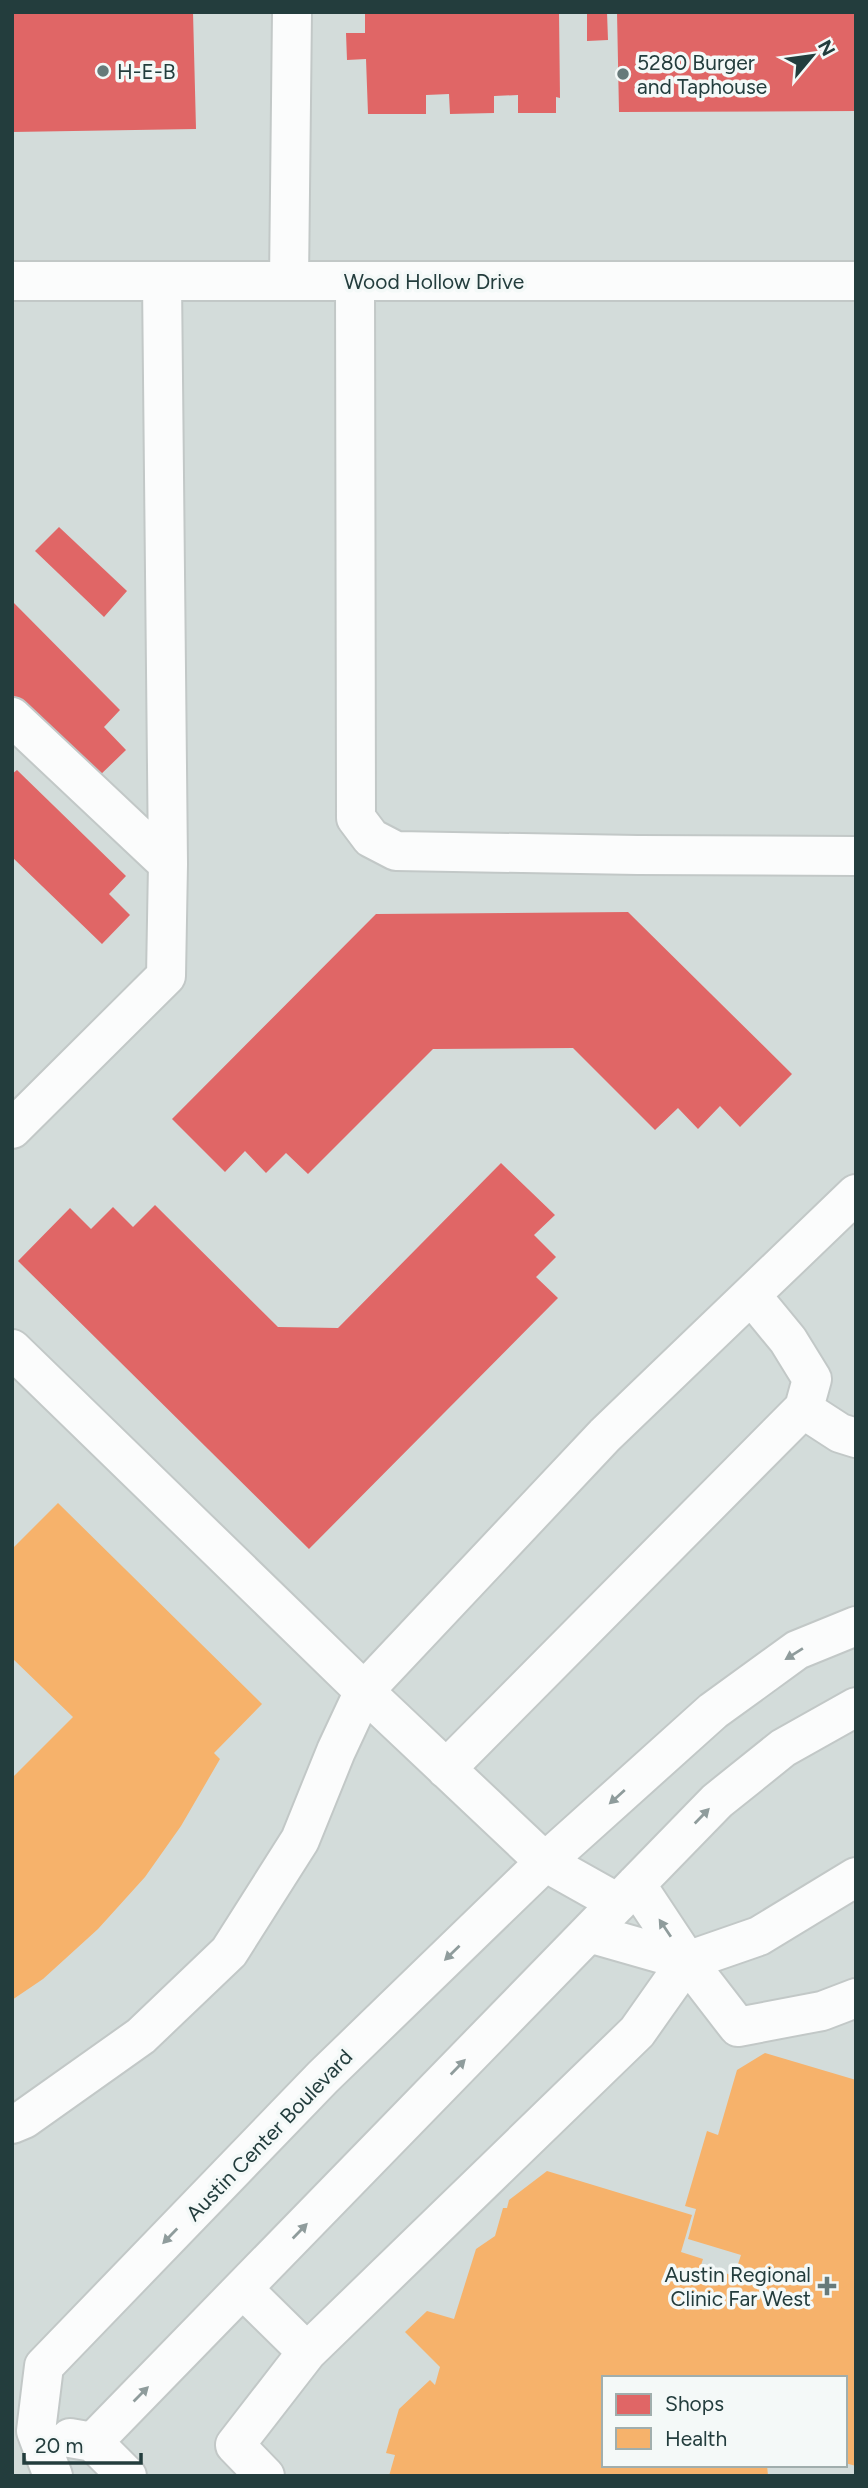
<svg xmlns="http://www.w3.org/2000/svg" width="868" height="2488" viewBox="0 0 868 2488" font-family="Figtree,sans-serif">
  <rect width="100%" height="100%" fill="#e5ebea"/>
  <path fill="#d3dcda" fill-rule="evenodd" d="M12,12H856V2476H12ZM604,2378H845V2465H604Z"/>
  <path fill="#e06666" d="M12,12H193L196,129L12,132Z
    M365,12H559L560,98L556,97V113H518V95L494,96V113L450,114L449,94L426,95V114H368L366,59L347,60L346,33H365Z
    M587,12H607L608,40L587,41Z
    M617,12H856V111L619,112Z
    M59,527L127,591L104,617L35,551Z
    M12,601L120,710L104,727L126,750L96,779L12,694Z
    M17,770L126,876L109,894L130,915L102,944L12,857V774Z
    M628,912L792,1074L740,1127L720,1106L698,1129L678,1108L655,1130L573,1048L433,1049L308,1174L286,1153L266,1173L245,1151L225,1172L172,1119L376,914Z
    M501,1163L555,1215L534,1235L556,1257L536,1277L558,1298L309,1549L18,1261L70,1208L91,1229L113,1207L133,1227L155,1205L278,1327L338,1328Z"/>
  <path fill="#f6b26b" d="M58,1503L262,1704L214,1753L220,1759L181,1826L145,1877L98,1929L43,1979L12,2000V1778L73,1717L12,1658V1549Z
    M765,2053L856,2080V2466L845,2463V2378H604V2465H767L768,2476H389L395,2455L386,2453L399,2409L430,2380L435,2385L440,2367L405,2332L427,2311L454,2319L476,2249L495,2236L503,2208H507L509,2200L547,2171L692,2215L681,2252L703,2259L701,2265L734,2276L741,2255L688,2239L696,2209L685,2206L707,2131L718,2135L737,2070Z"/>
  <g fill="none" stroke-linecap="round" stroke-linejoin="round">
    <defs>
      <path id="minor" d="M12,281H856
        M289,281L292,12
        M355,281L356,818L371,838L396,851L638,855L856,856
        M12,717L168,864
        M12,1129L166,976L168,864L162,281
        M12,1349L364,1691L545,1862L618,1903
        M803,1409L840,1433L856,1438
        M446,1769L804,1408L812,1379L788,1340L751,1295
        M589,1933L687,1961L636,1884
        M687,1961L738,2027L822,2011L856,1998
        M12,2124L24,2119L141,2036L229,1952L300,1840L336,1751L364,1691L605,1435L856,1194
        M243,2289L307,2352
        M70,2438L93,2442L127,2476
        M93,2442L717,1801L783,1748L856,1707
        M53,2476L36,2431L44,2366L323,2077L545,1862L713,1711L797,1650L856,1626
        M265,2476L235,2445L307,2352L637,2032L687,1961L759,1936L856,1877"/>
    </defs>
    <use href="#minor" stroke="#c2c8c7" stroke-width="42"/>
    <use href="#minor" stroke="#fbfcfc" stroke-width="38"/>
  </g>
  <defs><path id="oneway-solid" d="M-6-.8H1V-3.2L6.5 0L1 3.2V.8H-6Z" transform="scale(1.75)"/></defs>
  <g fill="#8f9c9c">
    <use href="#oneway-solid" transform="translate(794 1654) rotate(148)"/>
    <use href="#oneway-solid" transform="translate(617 1797) rotate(138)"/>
    <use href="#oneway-solid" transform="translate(702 1816) rotate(-46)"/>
    <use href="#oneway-solid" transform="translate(665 1928) rotate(-124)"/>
    <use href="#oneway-solid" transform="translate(452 1953) rotate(136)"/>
    <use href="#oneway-solid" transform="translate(458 2067) rotate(-46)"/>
    <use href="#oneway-solid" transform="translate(300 2231) rotate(-46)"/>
    <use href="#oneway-solid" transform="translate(170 2236) rotate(134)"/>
    <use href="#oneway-solid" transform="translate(141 2394) rotate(-45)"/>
  </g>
  <g fill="#677a7a" stroke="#f4f9f8" stroke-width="2.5">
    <circle cx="103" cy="71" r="7"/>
    <circle cx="623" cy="74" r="7"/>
    <path d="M823.5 2275.5h7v7h7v7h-7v7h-7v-7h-7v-7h7z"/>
  </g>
  <g text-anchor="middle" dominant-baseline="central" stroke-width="7" stroke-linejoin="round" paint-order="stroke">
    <g font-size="21" fill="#233d3d" stroke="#f4f9f8" text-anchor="start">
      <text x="637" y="62">5280 Burger<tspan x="637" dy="24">and Taphouse</tspan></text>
      <text x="117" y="71">H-E-B</text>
      <text x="811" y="2274" text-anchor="end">Austin Regional<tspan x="811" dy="24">Clinic Far West</tspan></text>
    </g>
    <g font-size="21" fill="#233d3d" stroke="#f4f9f8">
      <text x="434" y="281">Wood Hollow Drive</text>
      <text transform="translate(269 2135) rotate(-46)">Austin Center Boulevard</text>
    </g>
  </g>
  <rect width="868" height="2488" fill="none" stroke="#233d3d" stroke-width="28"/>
  <rect x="602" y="2376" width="245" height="91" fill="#f4f9f8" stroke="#a0aead" stroke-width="2"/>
  <rect x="616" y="2394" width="35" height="21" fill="#e06666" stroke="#a0aead" stroke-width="2"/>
  <text x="665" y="2411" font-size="21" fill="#233d3d">Shops</text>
  <rect x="616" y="2428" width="35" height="21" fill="#f6b26b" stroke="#a0aead" stroke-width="2"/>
  <text x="665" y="2446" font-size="21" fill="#233d3d">Health</text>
  <g transform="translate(812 56) rotate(61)" stroke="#f4f9f8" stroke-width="5" paint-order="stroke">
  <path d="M0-5L12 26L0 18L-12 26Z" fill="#233d3d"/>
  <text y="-10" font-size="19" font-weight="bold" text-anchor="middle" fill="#233d3d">N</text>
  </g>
  <path d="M24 2453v10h117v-10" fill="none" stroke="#233d3d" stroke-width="3.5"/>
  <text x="35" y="2453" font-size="21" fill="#233d3d" stroke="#f4f9f8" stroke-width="5" paint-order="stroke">20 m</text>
</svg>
